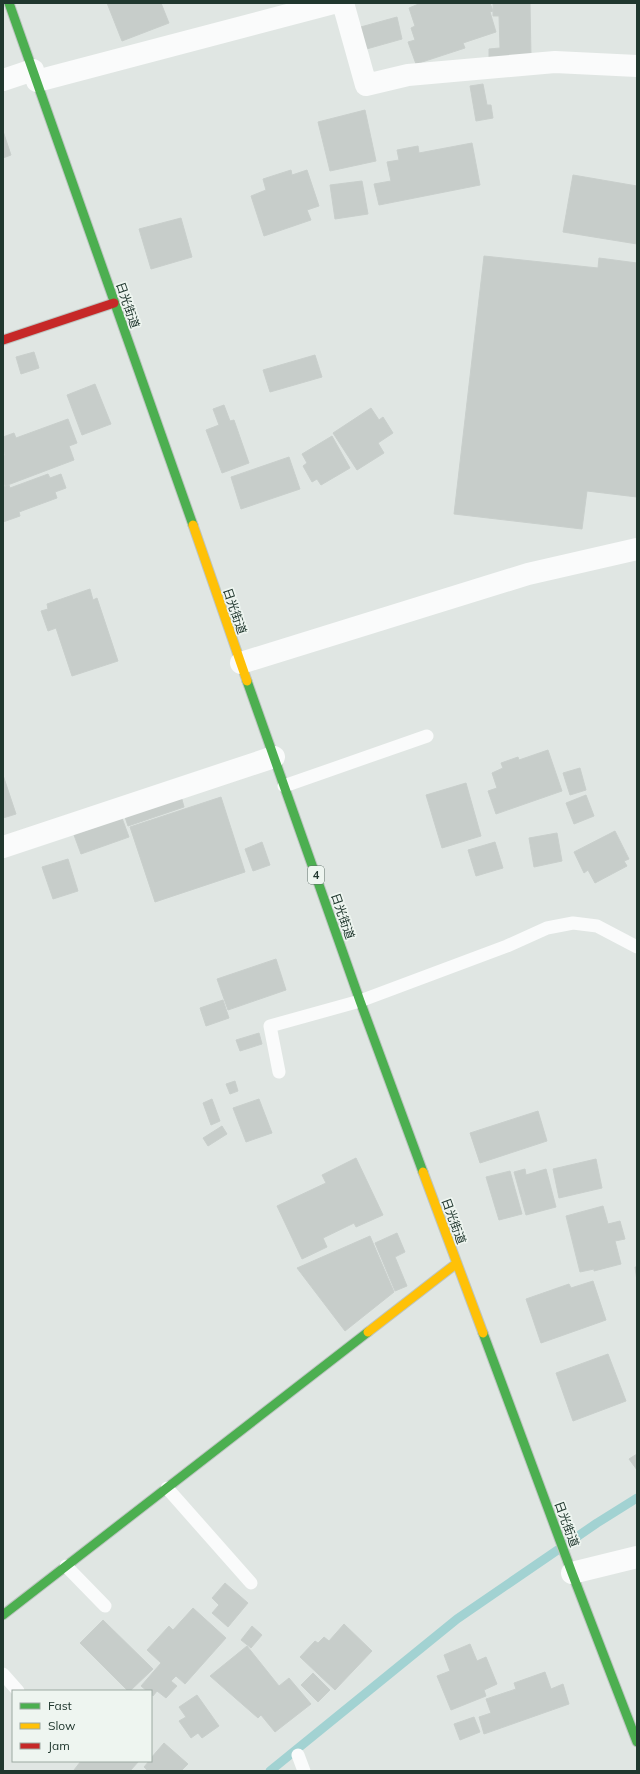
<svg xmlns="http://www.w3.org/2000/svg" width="640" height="1774" viewBox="0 0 640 1774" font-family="Mulish,'Noto Sans JP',sans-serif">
  <rect width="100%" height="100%" fill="#e0e6e3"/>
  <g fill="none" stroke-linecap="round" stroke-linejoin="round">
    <path stroke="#a2d2d2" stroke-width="9" d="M270,1771L457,1619L597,1523L637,1498"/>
  </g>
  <path fill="#c7cdca" stroke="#c9cfcc" d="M107,3H161L169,23L122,41Z
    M421,3H490L493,11L490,12L496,32L463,43L465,48L416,64L408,42L415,40L411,28L415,26L409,8Z
    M493,3H530L531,57H489V49L500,48L499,16H493Z
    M397,17L402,39L363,50L357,28Z
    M483,84L487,105H491L493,118L476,121L470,86Z
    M365,110L376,161L330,171L318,122Z
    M3,131L11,155L3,158Z
    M472,143L480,185L379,205L374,184L391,181L387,162L399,160L397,150L418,146L419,153Z
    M291,170L292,175L307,170L319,206L307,210L311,220L264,236L251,196L266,190L263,179Z
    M573,175L637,186V244L563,232Z
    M362,181L368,214L335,219L330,185Z
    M181,218L192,257L151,269L139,229Z
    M484,256L598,268L599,258L637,263V497L587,491L582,529L454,514Z
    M34,352L39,368L21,374L16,357Z
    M315,355L322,377L270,392L263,370Z
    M95,384L111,424L82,435L67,395Z
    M224,405L230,421L234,420L249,463L222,473L206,430L219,425L213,409Z
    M371,408L379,420L383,417L393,433L378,443L384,453L357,470L333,433Z
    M68,419L77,443L69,446L74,460L5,486L3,482V456L5,455L3,449V437L14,433L16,438Z
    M332,436L350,468L321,485L317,479L312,482L303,466L307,463L302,454Z
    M289,457L300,489L241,509L231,477Z
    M48,474L50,478L61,474L66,488L55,492L57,498L19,512L20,516L3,522V487L9,485L10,488Z
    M90,589L93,600L97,598L118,661L72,676L56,628L48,631L41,611L48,609L47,604Z
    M548,750L562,791L496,814L488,791L497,788L492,773L503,768L501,763L518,757L519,760Z
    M580,768L586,790L570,795L563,773Z
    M3,775L16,814L3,818Z
    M466,783L481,836L442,848L426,795Z
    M586,795L594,816L574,824L566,803Z
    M181,796L184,807L128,826L124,814Z
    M221,797L245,872L155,902L130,827Z
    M122,818L129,837L81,854L74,835Z
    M615,831L629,859L624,861L627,866L595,883L588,870L584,873L574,852Z
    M557,833L562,861L534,867L529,838Z
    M262,842L270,865L253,871L245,849Z
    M495,842L503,868L476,876L468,850Z
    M68,859L78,891L53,899L42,867Z
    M276,959L286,990L228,1010L217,979Z
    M223,1000L229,1018L206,1026L200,1008Z
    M259,1033L262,1044L240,1051L236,1040Z
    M235,1081L238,1091L230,1094L226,1084Z
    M212,1099L220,1121L211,1125L203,1103Z
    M259,1099L272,1133L246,1142L233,1108Z
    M538,1111L547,1141L480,1163L470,1133Z
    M222,1126L227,1134L208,1146L203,1138Z
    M356,1158L383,1215L356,1227L354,1223L323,1238L327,1247L302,1259L277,1206L326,1183L322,1175Z
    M596,1159L602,1188L559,1198L553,1169Z
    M525,1169L526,1175L546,1169L556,1207L526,1215L514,1172Z
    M510,1171L522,1214L499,1220L486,1177Z
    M603,1206L608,1224L620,1221L625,1239L615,1241L621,1264L594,1271V1269L580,1272L566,1216Z
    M397,1233L405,1252L395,1257L407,1286L395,1291L375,1243Z
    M370,1236L394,1292L345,1331L297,1268Z
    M635,1267H637V1281Z
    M593,1281L606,1320L541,1343L526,1299L569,1284L571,1288Z
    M608,1354L626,1401L573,1421L556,1373Z
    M637,1454V1470L629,1459Z
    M225,1583L248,1603L228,1627L212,1613L219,1605L212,1598Z
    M193,1608L226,1638L185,1684L176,1676L171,1681L177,1686L166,1698L157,1691L153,1696L151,1691H147L141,1686L161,1663L147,1650L169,1626L173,1630Z
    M103,1620L153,1669L130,1691H128L80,1643Z
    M344,1624L372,1651L335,1690L300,1657L315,1641L318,1643L324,1637L329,1641Z
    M252,1626L262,1635L251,1648L241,1640Z
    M470,1644L477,1661L486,1657L497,1684L484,1690L486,1696L451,1710L437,1676L450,1671L444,1655Z
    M247,1646L279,1686L289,1678L311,1704L275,1732L261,1715L258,1718L210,1676Z
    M545,1672L551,1689L563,1684L569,1704L484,1734L479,1717L491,1713L486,1699L516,1689L514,1683Z
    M313,1673L330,1690L318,1702L301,1685Z
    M197,1695L219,1726L202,1738L198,1733L191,1738L179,1721L186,1717L179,1707Z
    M474,1717L480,1732L460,1740L454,1724Z
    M164,1743L188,1764L181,1771H148L144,1767L149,1761H151V1758Z
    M81,1761H139L130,1771H75L74,1770Z"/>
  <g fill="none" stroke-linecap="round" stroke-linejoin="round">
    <defs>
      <path id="fast" d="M9,3L193,525
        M247,681L360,1001L423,1172
        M483,1333L572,1573L637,1742
        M3,1615L368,1332"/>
      <path id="slow" d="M193,525L247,681
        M423,1172L483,1333
        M368,1332L457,1263"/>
      <path id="jam" d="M3,340L114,303"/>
    </defs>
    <use href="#fast" stroke="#bdc5c1" stroke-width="11"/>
    <use href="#slow" stroke="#bdc5c1" stroke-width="11"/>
    <use href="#jam" stroke="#bdc5c1" stroke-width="11"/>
    <path stroke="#fafbfb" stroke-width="13" d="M284,786L427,736
      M279,1072L270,1026L360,1001L507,946L547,928L573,923L597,926L637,947
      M167,1488L251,1583
      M66,1566L105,1606
      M3,1674L18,1691
      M298,1755L304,1771"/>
    <path stroke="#fafbfb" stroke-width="22" d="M343,3L366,85L408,75L555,62L637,66
      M3,80L33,70
      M37,81L333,3
      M241,663L528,574L637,549
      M3,847L274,757
      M572,1573L637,1557"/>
    <use href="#fast" stroke="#4caf50" stroke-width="9"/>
    <use href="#slow" stroke="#ffc107" stroke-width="9"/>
    <use href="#jam" stroke="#c62828" stroke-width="9"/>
  </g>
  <g text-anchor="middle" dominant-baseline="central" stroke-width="3.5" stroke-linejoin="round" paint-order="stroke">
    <rect fill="#eef5f0" stroke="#5e7068" stroke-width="1" x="308" y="866" width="16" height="18" rx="3"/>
    <g font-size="11" font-weight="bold" fill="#20372e">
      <text x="316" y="875">4</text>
    </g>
    <g font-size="12" fill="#20372e" stroke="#eef5f0">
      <text transform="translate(128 305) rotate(71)">日光街道</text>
      <text transform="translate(235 611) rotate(71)">日光街道</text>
      <text transform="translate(343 916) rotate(71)">日光街道</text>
      <text transform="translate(454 1221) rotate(70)">日光街道</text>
      <text transform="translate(567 1524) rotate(70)">日光街道</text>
    </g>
  </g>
  <rect width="640" height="1774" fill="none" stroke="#20372e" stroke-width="8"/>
  <rect x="12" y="1690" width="140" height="72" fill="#eef5f0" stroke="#9ca9a2"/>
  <rect x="20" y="1703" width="20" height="6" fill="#4caf50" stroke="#9ca9a2"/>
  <text x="48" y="1710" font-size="12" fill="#20372e">Fast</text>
  <rect x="20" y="1723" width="20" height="6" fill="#ffc107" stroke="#9ca9a2"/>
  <text x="48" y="1730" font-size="12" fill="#20372e">Slow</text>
  <rect x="20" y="1743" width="20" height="6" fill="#c62828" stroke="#9ca9a2"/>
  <text x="48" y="1750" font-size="12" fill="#20372e">Jam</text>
</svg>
